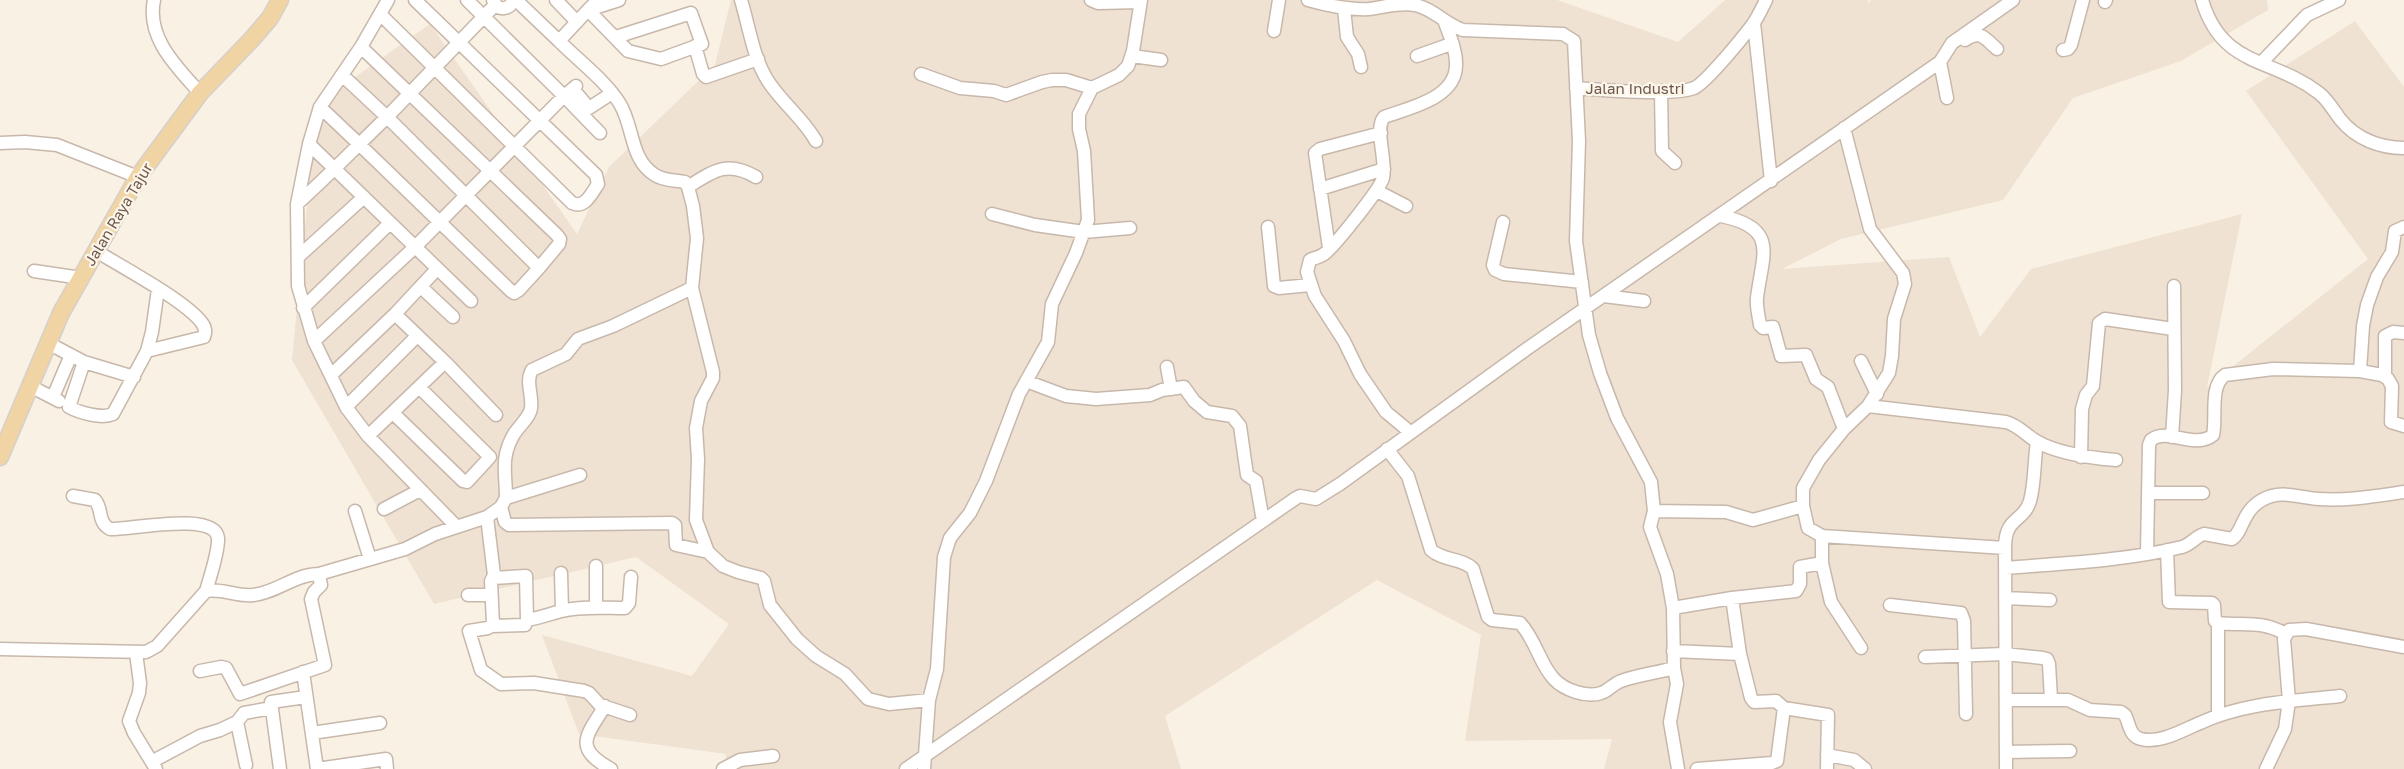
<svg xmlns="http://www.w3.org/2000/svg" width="2404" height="769" viewBox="0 0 2404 769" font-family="'Golos Text',sans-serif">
  <rect width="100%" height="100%" fill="#f9f1e3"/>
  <path fill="#efe2d3" d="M731,0H1557L1678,42L1725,0H1868V4L1871,0H2267L2268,10L2181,61L2073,98L2003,200L1841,239L1782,269L1949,257L1980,337L2031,269L2242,214L2207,387L2368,259L2246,91L2355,21L2404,87V769H1604L1612,739L1465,741L1481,635L1377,580L1165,716L1181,769H725L726,754L579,734L542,635L692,676L729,624L636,557L434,604L292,360L317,104L430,24L577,234L609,167L715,65Z"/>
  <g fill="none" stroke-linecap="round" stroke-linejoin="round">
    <defs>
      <path id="minor" d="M154,0C146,38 177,67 200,93
        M493,0L497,7C505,10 511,7 513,0
        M516,0L559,41L588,10L619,0
        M556,0L577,22
        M598,0L588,10L628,51L661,59L702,44L691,13L616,37
        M741,0C749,26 753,58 768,81C782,103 803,118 816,141
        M1091,0L1098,3L1140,2
        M1308,0C1329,6 1348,10 1369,9C1386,7 1399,2 1415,5C1434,9 1445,24 1463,30L1563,34L1574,41L1579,141L1576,241L1589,335L1600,373L1617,418L1651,482L1654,511L1650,527L1667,574L1673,608L1674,668L1677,684L1670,722L1678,769
        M2202,0C2222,68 2272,57 2319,93C2328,100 2334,111 2340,119C2356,139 2380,148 2404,148
        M2105,2L2106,0
        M1344,9L1347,37L1358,54L1361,67
        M380,14L572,203C585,209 591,194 598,184L596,175L415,0
        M1754,23L1771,181
        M1274,31L1279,0
        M1965,40C1981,29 1985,39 1997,49
        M559,41C578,60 607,82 620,104C634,127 630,160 655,175C664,181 675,180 685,182L688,187L693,206L697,238L692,288L713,372V378L701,401L696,428L698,459L696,520L708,552L723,566L738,572L761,578L764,581L770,605L797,639L816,656L845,674L868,699L889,704L929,700
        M695,46L703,74L706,77L758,59
        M361,47L557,235L560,239L559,244L539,268
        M2063,50L2068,49L2071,45L2083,0
        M1132,56L1161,60
        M1417,56L1451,44
        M1940,62L1947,98
        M2261,63L2307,15L2339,0
        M921,74L960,88L994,91L1006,95L1042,82L1052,80H1066L1092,88
        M342,75L387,117L495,5
        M576,86L564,96L600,133
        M1576,88C1600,90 1676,96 1694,88C1706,83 1744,36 1753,24C1758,17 1762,8 1766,0
        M573,89L589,108L606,97
        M1661,91L1662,151L1675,163
        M320,107L361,47L388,0
        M0,143L25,142L57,145L138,177
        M309,144L471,301
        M688,187C713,171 727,160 756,177
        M1320,189L1384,169
        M1377,191L1406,206
        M297,204C328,176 357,146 387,117L539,268L519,290L514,293L511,291L359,144L320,107L309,144L297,204L298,286L314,341L346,407L368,436L456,526
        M992,214L1035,225L1084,232L1130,228
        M1721,216C1780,228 1762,255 1757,298C1756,307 1759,317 1760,325L1763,328L1773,327L1781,356L1806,355L1816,379L1828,387L1844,429
        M1503,222L1493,265L1495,270L1504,274L1582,282
        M1268,227L1274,286L1279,288L1310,285
        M1329,248L1315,153L1320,149L1381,133
        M96,251C122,267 186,301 202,323C205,327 206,332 204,337L147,351
        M298,257L364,197
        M34,271L81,278
        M421,287L453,317
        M1604,296L1644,301
        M303,308L390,223
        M314,341L415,247L564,96L467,0
        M48,343L84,362L134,377
        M1861,361L1877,394
        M84,362L69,407C80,413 102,419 113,414L147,351L152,332L158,289
        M445,362L496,415
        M1167,367L1171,389
        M2360,371L2363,326L2367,305L2377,277L2392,252L2395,231L2404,227
        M331,375L395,314L436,270
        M2385,376V336L2393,332L2404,333
        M1026,381L1066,396L1096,399L1150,395L1162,390L1184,387L1194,401L1207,412L1232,416L1240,426L1247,475L1256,481L1263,521
        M30,386L59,401
        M53,397L71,355
        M1868,406L2006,422C2018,425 2026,435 2036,441C2056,453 2092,458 2116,460
        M346,407L417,336
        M393,413L463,481L467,482L490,457L420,388
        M1410,432L1386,412L1360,374L1344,341L1315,296L1307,272L1310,260C1314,258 1320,257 1324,254C1334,247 1381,188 1383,178C1387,160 1374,129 1384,117C1408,108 1455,99 1456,66C1457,51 1449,34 1444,20
        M368,436L445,362L395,314
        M2172,437L2175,390L2174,286
        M1387,449L1408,476L1431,550C1443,561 1463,558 1473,569L1488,617L1492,620L1520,623C1536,640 1539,663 1554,679C1564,690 1587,698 1601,693C1608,691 1613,684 1621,681C1638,675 1656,673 1674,668
        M2081,457L2082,409L2086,395L2093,386L2099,323L2105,319L2173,329
        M2149,493H2203
        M73,496L95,500C103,509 97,522 110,529C129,530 215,511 218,538C219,551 210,577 206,591
        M506,498L580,475
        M1803,506V488L1819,460L1844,429L1868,406L1889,373L1892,356L1894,319L1905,284L1903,273L1870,229L1844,128
        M501,507L505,522L509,525L672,523L675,525L676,545L708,552
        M384,509L420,490
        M355,511L370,559
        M1654,511L1726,512L1753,520L1803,506L1808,528L1822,536L2005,548L2006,769
        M487,517L494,575L491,581L493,624L488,628L469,631L481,670L501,684L534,683L584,691L589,693L600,705L630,715
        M2005,548C2005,516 2023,523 2030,501C2035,483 2034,461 2037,442
        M2167,550L2169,602L2212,603L2214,605L2215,621L2218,623C2246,626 2260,620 2286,634
        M2147,553L2149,445L2151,440C2168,427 2195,450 2213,435C2217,418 2209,386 2225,375L2273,369L2360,371L2382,375L2388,379L2392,386L2391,422L2404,426
        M1822,563L1831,602L1861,648
        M596,566V607
        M2006,568C2065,563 2124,561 2182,547C2192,544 2196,536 2204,534L2232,539C2243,532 2242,511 2262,500C2281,489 2300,498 2319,499C2347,501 2376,496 2404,492
        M561,573L562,611
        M493,578L526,576L527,620C539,618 550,614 561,611C581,606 604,608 625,608L629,603L631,577
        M468,595H491
        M1732,598L1740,654L1751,698L1754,702L1776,701L1784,708L1828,715L1827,769
        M2005,598L2050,600
        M1890,605L1961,613L1964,621L1966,714
        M1673,608L1732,598L1796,591L1800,584V567L1822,563V536
        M491,626L525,625L527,620
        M0,649L146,652L157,646L206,591C223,588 237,597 253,595C276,593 295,574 319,574L405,549L435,534L487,517L501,507L506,498C506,473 500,458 514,434C519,426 530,417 531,408C533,395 525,382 532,370L566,354L578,339L613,326L692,288
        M1673,651L1740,654
        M136,653L140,683L139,693L129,721L134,733L156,769
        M1925,657L2004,654L2043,658L2047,659L2049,664L2051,699
        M200,671L221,667L226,668L240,694L325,665L311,599L314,592L321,585L319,574
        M303,672L317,769L386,759L387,769
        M2006,700H2068L2090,710L2121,712L2125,715C2130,724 2129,736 2141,739C2160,744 2183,730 2200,723C2243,703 2293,701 2340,696
        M605,706C586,736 573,748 611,769
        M2218,716V623
        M312,733L380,723
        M2006,752L2070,751
        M1827,755L1854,760L1865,769
        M153,761L200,736L220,730L237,722
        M246,765L237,722L244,713L272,708
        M280,769L271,702L306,697
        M723,769L740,760L773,756
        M906,769L1296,498L1300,496L1316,499L1340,484L1528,348L1940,62L1952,43L2013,0
        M924,769L929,700L937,669L944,557L950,538L970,513L986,481L1019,394L1048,342L1052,304L1076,253L1088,220L1084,151L1079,129V114L1092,88L1119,75L1128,66L1133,51L1141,0
        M1697,769L1772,763L1777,761L1784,708
        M2266,769L2285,729L2289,701L2284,639L2289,630L2306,629L2404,647"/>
      <path id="major" d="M0,457L61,313L138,177L200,93L252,39L270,18L280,0"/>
    </defs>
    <use href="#minor" stroke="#c8b8ab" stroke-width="15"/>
    <use href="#major" stroke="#d6d0cd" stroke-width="19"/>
    <use href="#minor" stroke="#fff" stroke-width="12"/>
    <use href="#major" stroke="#f0d4a3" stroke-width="16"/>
  </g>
  <g text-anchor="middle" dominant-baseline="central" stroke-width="4.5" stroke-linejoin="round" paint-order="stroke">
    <g font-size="15" fill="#6e584c" stroke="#fcf5e9">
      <text x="1635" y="88">Jalan Industri</text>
      <text transform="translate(118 214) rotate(-59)">Jalan Raya Tajur</text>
    </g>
  </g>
</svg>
